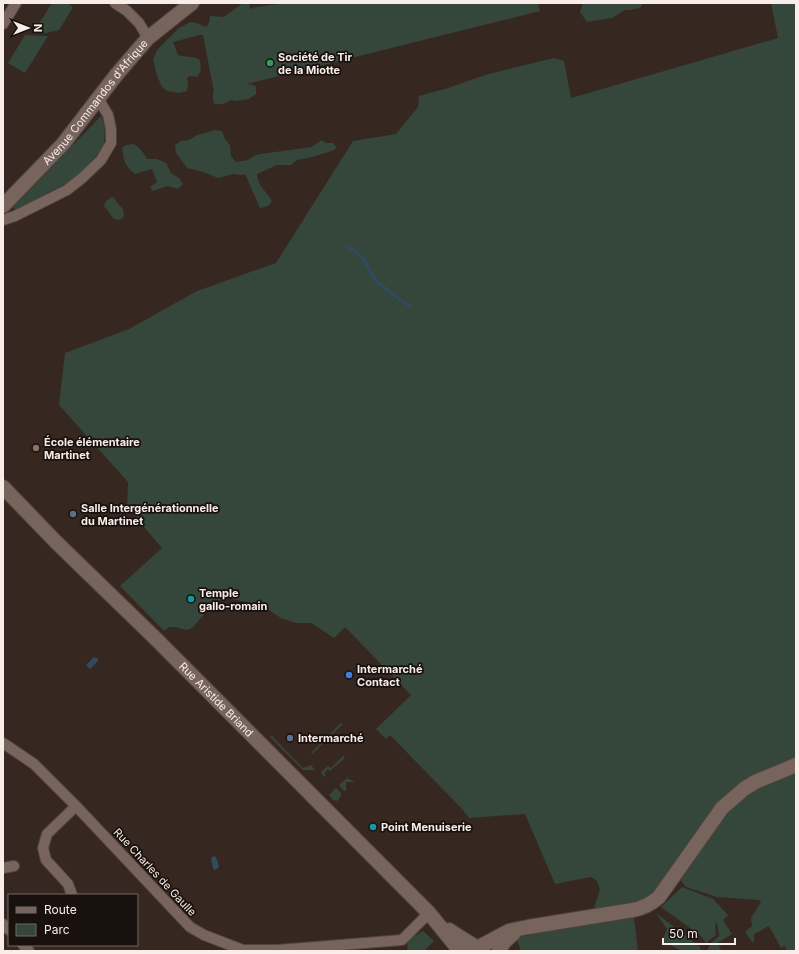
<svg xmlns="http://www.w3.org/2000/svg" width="799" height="954" viewBox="0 0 799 954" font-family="Inter,sans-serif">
  <rect width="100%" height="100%" fill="#362720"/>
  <path fill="#35463b" d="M52,3H67L73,7L59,30L46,33H33Z
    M243,3H249L250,9L256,7L285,3H538L540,11L247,84L254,85L256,87V94L249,99L236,101L231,100C226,104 221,105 214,104L213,99V93L214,92L203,35H200L173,42L178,55C186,58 193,55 200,60L201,71L197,77L190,76L187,78L188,84L187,91L179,93L167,91L162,87L157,76L153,60L157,50L179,28L190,22L197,23L206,27L209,23L210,16L224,17Z
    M583,3H643L640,8L630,10H625L612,18L587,22L580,12Z
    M771,3H796V951H787L785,946L781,948L769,926L754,934V942L753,943L745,932L752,926L751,918L761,902L759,900L717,897L686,887L679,879L682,858L645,902L593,911L600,890L597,881L591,877L555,884L525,814L469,818L463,810L390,735L386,739L376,729L411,695L345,627L334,638L311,623H296L281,618L267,609L258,605L228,598L216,601L192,628L187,630L175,627H169L164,631L120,586L162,548L127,507L128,482L59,405L65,353L129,329L197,291L276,263L353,141L396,134L418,107L419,96L448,88L485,75L554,58L564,61L571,98L778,38Z
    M25,35L48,36L25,73L8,63Z
    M101,116L105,127L104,145L90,164L75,179L15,210L13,207Z
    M215,130L222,131L225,139L230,145L231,156L236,162L248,160L256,155L261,154L311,147L322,140L326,143H333L337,148L332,151L312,157L297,160L291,165H277L257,174C258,186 266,191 272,201C269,207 265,207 260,208L245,174L241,175L234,174L218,178L203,172L187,168L176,153L175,145L181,141L189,140L197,135Z
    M134,144C140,148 144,153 147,159H157L166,163L171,173L179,178L183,184L178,189L167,186L153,191L150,187L157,182L152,169L135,174C125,166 124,161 122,148L126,145Z
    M112,197L114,198L119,205L123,209L124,214L123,218L118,220L114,219L104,206L106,201Z
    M341,723L343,724L312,754L311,753Z
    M271,735L303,768L311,765L315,770H303L270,737Z
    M343,756L345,758L330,771L328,769L324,773L326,775L324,777L321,772L328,766L331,768Z
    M347,778L355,782H346V791L343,790L339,785Z
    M336,788L341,793V796L337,801L333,800L329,795Z
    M682,887L713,899L728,915L723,920L732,934L717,943L722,951H707C709,944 713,941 719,936L717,923L715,924L716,935L706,943L701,936L661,907Z
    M656,913L700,947L701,951H682L662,941L667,929Z
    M634,918L638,951H521L516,938L562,927Z
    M423,931L434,941L424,951H407L408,940Z"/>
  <path fill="#304b5f" d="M94,657L98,659V661L90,669L86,665Z
    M213,856L216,857L219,866L218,868L215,870H214C212,867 212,862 211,859Z"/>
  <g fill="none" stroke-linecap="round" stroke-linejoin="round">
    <path stroke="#304b5f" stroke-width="3" d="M349,247L364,259L375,280L399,299L411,307"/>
    <defs>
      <path id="street" d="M115,3L127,11L139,23L148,38
        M3,24L16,3
        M3,220L15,216L67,190L81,179L101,160L111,143V129L108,115L98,98
        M3,743L34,764L76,806L190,927L204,935L243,950H278L402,940L429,913
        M3,868L14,866
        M72,895L68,884L46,860L43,848L47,834L76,806
        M3,924L9,930
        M23,945L29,951"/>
      <g id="secondary">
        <path id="s1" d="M3,206L63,144L117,74L148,38L192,3"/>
        <path id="s2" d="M3,487L56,542L157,640L429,913L460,951"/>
        <path d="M449,930L455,934L476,947"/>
        <path d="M481,946L509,931L528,927L633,910C644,908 651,904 659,897L722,808L744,789L755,782L796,765"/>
        <path d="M499,951L504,942L514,933"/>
      </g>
    </defs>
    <use href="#street" stroke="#52443f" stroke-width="12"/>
    <use href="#secondary" stroke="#52443f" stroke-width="16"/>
    <use href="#street" stroke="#77655d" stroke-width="10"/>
    <use href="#secondary" stroke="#77655d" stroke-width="14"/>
  </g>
  <circle fill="#2e9e5b" stroke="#19110e" stroke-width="1.5" cx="270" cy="63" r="4"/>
  <circle fill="#8d6e63" stroke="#19110e" stroke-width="1.5" cx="36" cy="448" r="4"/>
  <g fill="#5c6f8a" stroke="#19110e" stroke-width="1.5">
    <circle cx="73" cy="514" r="4"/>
    <circle cx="290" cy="738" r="4"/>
  </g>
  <g fill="#0f9aa8" stroke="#19110e" stroke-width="1.5">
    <circle cx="191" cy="599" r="4"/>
    <circle cx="373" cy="827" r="4"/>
  </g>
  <circle fill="#3f7fe0" stroke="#19110e" stroke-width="1.5" cx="349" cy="675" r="4"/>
  <g text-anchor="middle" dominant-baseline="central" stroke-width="3.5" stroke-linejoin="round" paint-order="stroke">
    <g font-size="11" font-weight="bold" fill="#f8ede9" stroke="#19110e" text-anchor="start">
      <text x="278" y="57">Société de Tir<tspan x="278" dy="13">de la Miotte</tspan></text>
      <text x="44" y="442">École élémentaire<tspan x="44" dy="13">Martinet</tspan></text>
      <text x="81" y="508">Salle Intergénérationnelle<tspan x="81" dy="13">du Martinet</tspan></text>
      <text x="199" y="593">Temple<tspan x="199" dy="13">gallo-romain</tspan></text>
      <text x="357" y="669">Intermarché<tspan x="357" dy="13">Contact</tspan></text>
      <text x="298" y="738">Intermarché</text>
      <text x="381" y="827">Point Menuiserie</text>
    </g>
    <g font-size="11" fill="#f8ede9" stroke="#19110e">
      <text stroke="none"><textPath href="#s1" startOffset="139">Avenue Commandos d'Afrique</textPath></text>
      <text stroke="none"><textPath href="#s2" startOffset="301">Rue Aristide Briand</textPath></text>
      <text transform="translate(155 872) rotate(47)">Rue Charles de Gaulle</text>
    </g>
  </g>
  <rect width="799" height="954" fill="none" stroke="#f8ede9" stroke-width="8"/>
  <rect x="8" y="894" width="130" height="52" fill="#19110e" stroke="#726966"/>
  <rect x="16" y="907" width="20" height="6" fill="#77655d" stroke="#726966"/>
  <text x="44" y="914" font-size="12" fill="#f8ede9">Route</text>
  <rect x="16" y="924" width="20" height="12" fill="#35463b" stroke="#726966"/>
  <text x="44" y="934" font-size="12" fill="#f8ede9">Parc</text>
  <g transform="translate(28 28) rotate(90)" stroke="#19110e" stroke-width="3" paint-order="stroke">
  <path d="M0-3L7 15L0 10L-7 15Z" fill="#f8ede9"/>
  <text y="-6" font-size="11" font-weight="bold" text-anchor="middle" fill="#f8ede9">N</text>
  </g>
  <path d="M663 938v6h72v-6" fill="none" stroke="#f8ede9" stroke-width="2"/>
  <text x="669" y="938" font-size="12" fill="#f8ede9" stroke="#19110e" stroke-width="3" paint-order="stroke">50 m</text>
</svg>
